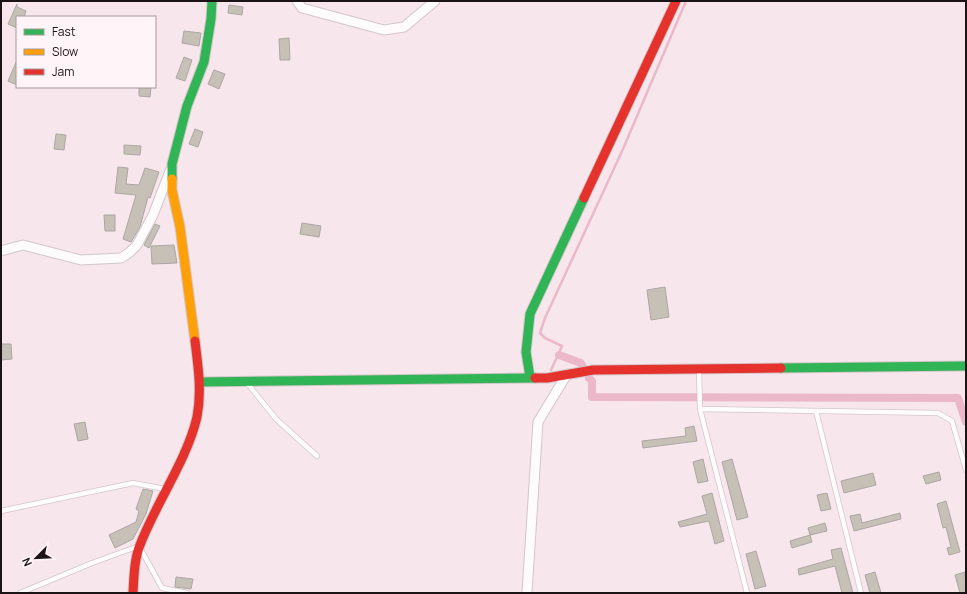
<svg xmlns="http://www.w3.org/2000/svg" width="967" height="594" viewBox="0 0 967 594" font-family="Manrope,sans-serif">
  <rect width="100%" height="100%" fill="#f7e7ec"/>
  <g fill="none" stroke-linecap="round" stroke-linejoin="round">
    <path stroke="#ebb8ca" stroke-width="2.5" d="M551,370L562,346L545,338L540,333L545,318L623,149L686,1"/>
    <path stroke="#ebb8ca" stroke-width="8" d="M559,355L581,363L582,365
      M589,378L592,381V397L958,398L966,422"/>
  </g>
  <path fill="#c6c0b7" stroke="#aca6a4" d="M17,4V7L26,11L24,17H17V28L8,24Z
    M229,5L243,7L242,15L228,13Z
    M184,31L201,33L199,46L182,43Z
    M289,38L290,60H280L279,39Z
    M184,57L192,60L185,81L176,78Z
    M17,60V85L8,81Z
    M214,70L225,74L219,89L208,84Z
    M139,87H151L150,97L139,96Z
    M195,129L203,132L198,147L189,144Z
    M56,134L66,135L64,150L54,149Z
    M124,145L141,146L140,155L124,154Z
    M118,167L128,168L126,184L139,185L145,168L159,172L150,198L148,197L140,227L131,242L123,239L136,195L115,193Z
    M104,215H115V231H105Z
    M302,223L321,226L319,237L300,234Z
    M155,224L160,226L149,248L144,245Z
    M174,245L177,263L152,264L151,246Z
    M665,287L669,317L651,320L647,290Z
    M1,344H11L12,359L1,360Z
    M85,422L88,439L78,441L74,424Z
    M694,426L697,441L643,448L642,441L686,436L685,428Z
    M703,459L708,481L698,483L693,462Z
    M732,459L748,517L737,520L722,462Z
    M939,472L941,480L926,484L923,476Z
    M873,473L876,485L844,493L841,481Z
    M143,489L153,491L146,514L133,539L115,548L109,535L136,522L139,511L136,509Z
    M712,493L724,541L715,544L709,521L680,527L678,522L707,514L702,496Z
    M827,493L831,509L821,511L817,495Z
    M946,501L960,552L949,555L947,548L951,547L946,527L943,528L937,504Z
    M900,513L901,519L854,531L850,516L860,514L862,523Z
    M825,523L827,531L810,535L808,528Z
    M810,535L812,542L792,548L790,541Z
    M841,548L853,593H842L835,566L799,575L798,569L833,559L831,550Z
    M756,551L766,586L755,589L746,554Z
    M875,572L881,593H870L865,575Z
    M965,572L966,593H960L955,575Z
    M176,577L193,579L191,589L175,587Z"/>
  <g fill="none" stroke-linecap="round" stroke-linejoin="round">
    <defs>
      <path id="lane" d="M699,371L700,409L747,593
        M248,384L276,419L317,456
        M700,409L938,413L952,421L966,470
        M816,411L861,593
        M1,511L133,483L165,489
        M20,593L92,563L139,546L162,588L187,593"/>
      <path id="street" d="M297,1L302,8L384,30L404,27L435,1
        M1,251L23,245L81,260L121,258L130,252L137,245L153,215L170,171
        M527,593L538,422L567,374"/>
      <path id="fast" d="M172,179V164L187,106L204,62L211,19L212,1
        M781,368L966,366
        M530,377L526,352L530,314L584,198
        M200,382L535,378"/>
      <path id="slow" d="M172,179V190L180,227L195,341"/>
      <path id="jam" d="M584,198L676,1
        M535,378H547L593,370L781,368
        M133,593C134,577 134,560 140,545C156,503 187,460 197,417C202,391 198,366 195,341"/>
    </defs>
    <use href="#lane" stroke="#d3c6ca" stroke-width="6"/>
    <use href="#street" stroke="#d3c6ca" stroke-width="11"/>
    <use href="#fast" stroke="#d3c6ca" stroke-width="11"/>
    <use href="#slow" stroke="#d3c6ca" stroke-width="11"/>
    <use href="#jam" stroke="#d3c6ca" stroke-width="11"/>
    <use href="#lane" stroke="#fefbfc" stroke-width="4.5"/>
    <use href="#street" stroke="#fefbfc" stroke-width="9"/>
    <use href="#fast" stroke="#30b455" stroke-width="9"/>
    <use href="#slow" stroke="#ff9f0a" stroke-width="9"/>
    <use href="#jam" stroke="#e5322d" stroke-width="9"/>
  </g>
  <rect width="967" height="594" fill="none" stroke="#1c1316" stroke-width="4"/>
  <rect x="16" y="16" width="140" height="72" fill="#fff4f7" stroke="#a49a9d"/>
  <rect x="24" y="29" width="20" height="6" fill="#30b455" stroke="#a49a9d"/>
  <text x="52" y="36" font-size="12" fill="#1c1316">Fast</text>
  <rect x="24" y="49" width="20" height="6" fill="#ff9f0a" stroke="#a49a9d"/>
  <text x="52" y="56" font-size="12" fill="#1c1316">Slow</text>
  <rect x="24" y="69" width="20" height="6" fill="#e5322d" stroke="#a49a9d"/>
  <text x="52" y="76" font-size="12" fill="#1c1316">Jam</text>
  <g transform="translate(36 558) rotate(246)" stroke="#fff4f7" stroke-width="3" paint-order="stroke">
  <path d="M0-3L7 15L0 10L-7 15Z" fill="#1c1316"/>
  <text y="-6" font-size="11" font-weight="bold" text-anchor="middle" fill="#1c1316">N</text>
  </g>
</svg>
